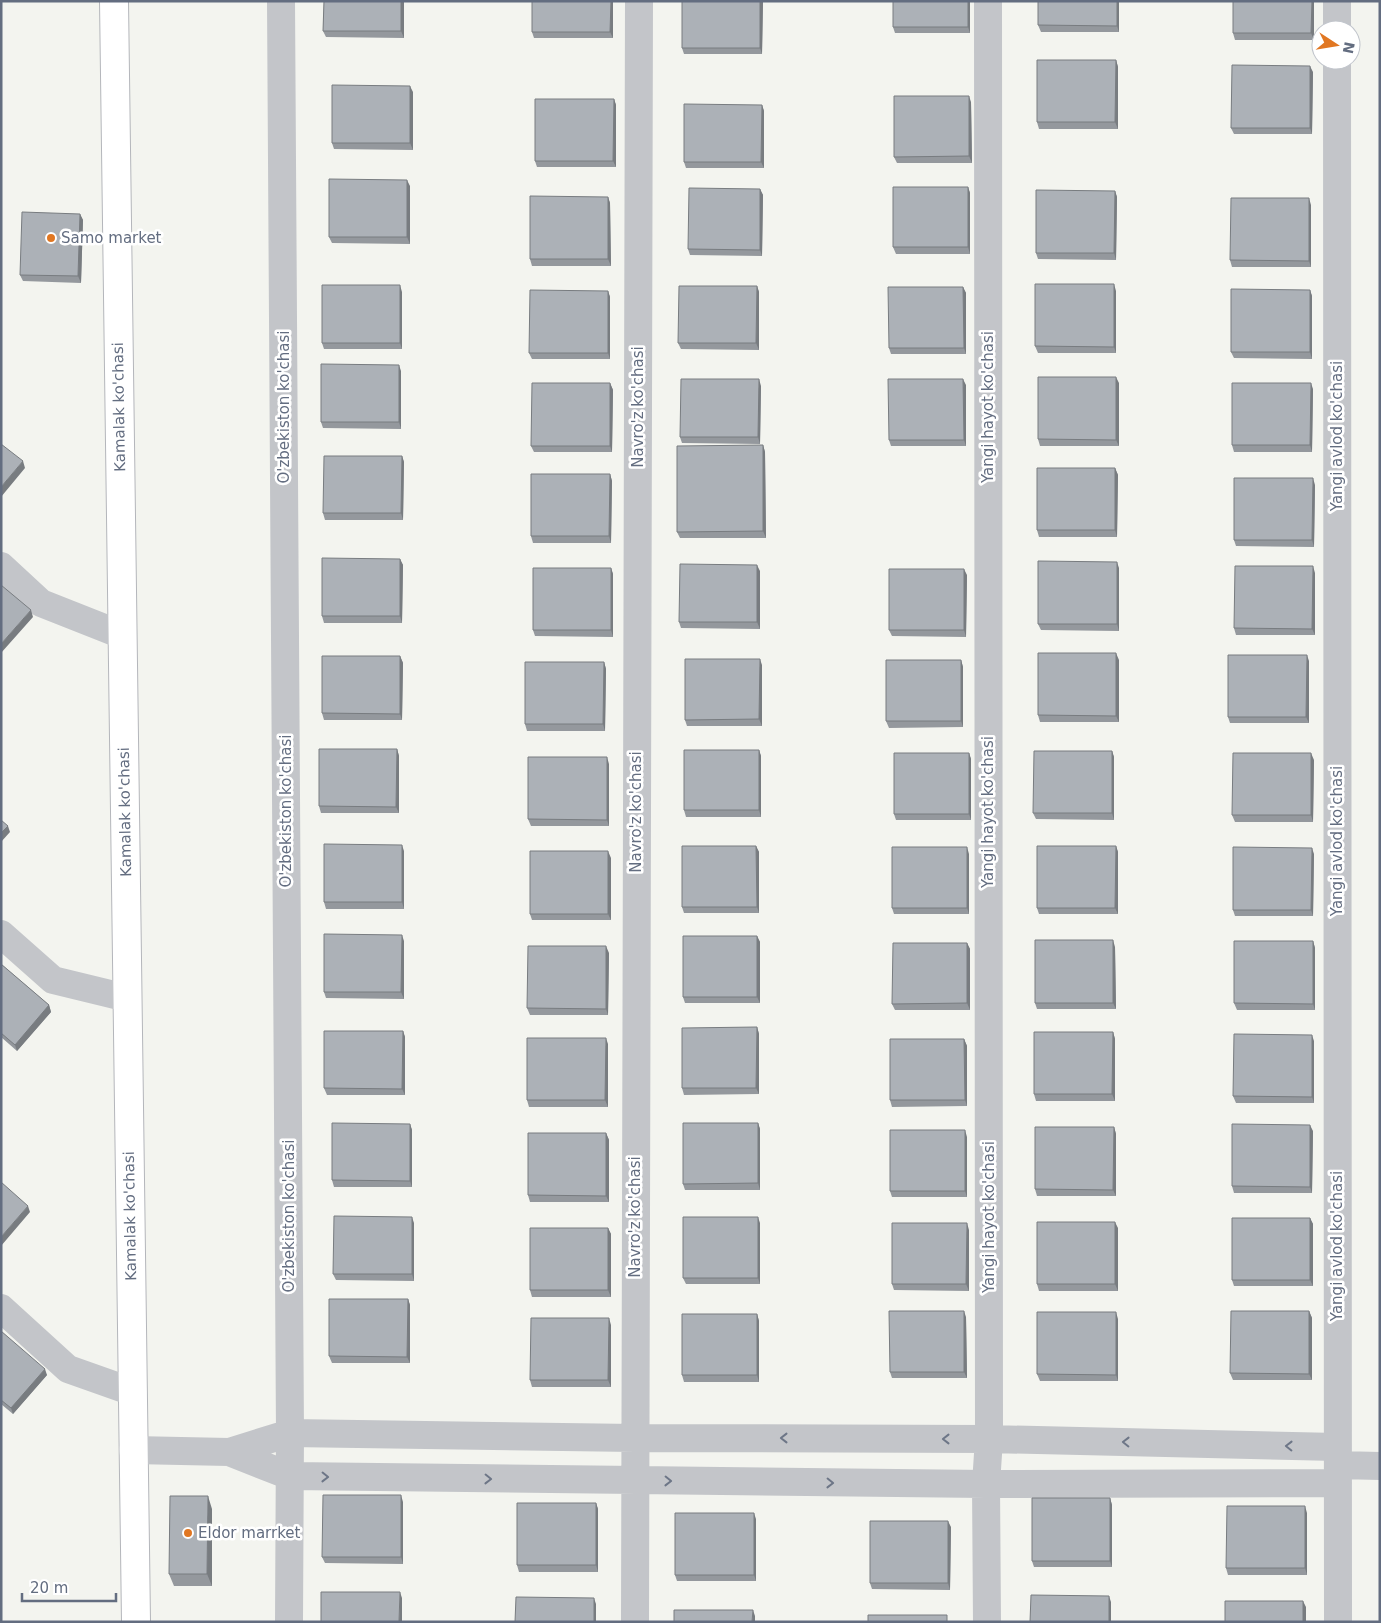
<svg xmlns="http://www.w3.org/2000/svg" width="1381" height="1623" viewBox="0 0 1381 1623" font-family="'DejaVu Sans',sans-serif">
  <rect width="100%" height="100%" fill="#f3f4ef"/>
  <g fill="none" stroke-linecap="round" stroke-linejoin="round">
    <defs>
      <path id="major" d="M114,1L136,1622"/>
    </defs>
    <use href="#major" stroke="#b4b6bb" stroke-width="30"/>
    <path stroke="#c3c5c9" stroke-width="28" d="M281,1L290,1433L289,1622
      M1337,30V1
      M1337,60L1338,1622
      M1,566L41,603L122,635
      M1,934L53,980L127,998
      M1,1308L68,1369L133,1392
      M133,1450L229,1452L290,1433L635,1438L989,1439L1337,1447
      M229,1452L290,1476L986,1484L1338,1483
      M1338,1465L1380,1466
      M635,1622L639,1
      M987,1622L986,1484L989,1439L988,1"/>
    <use href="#major" stroke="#fff" stroke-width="28"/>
  </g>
  <path fill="#94989d" d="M324,1H404V38L326,37L323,31Z
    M532,1H613V38H534L532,32Z
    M763,1L762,54H684L682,48Z
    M970,1V33H895L893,27Z
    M1038,1H1119V32H1041L1038,25Z
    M1314,1V40H1235L1233,33Z
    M1116,60L1118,67V129H1039L1037,122Z
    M1313,72L1312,134H1234L1231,128Z
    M413,92V150L334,149L332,143Z
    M614,99L616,105V167H537L535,161Z
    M971,102L972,163H897L894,157Z
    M762,105L764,111V168H686L684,162Z
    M410,186V244L332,243L329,237Z
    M968,187L970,193V254H896L893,247Z
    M760,189L763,195L762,256L690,255L688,249Z
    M1115,191L1117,197L1116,260L1038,259L1036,253Z
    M608,197L610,203L611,266H532L530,259Z
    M1311,205V267H1232L1230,260Z
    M80,214L83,220L81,283L23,281L20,275Z
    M757,286L759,292V350L681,349L678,343Z
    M963,287L966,293V354H891L889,348Z
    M1310,290L1312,296V359L1234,358L1231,352Z
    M608,291L610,297V359H532L529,353Z
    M1116,291V353H1038L1035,346Z
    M402,292V349H324L322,343Z
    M401,371V429L323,428L321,422Z
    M610,383L613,390L612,452H534L531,446Z
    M1119,383V446H1040L1038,439Z
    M966,385V446H891L889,440Z
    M761,386L760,444L682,443L680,437Z
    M1313,389L1312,452H1234L1232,445Z
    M763,445L765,452L766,538H680L677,532Z
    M402,456L404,462L403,520H325L323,513Z
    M1115,468L1118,475L1117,537H1039L1037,530Z
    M610,474L612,481L611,543H533L531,536Z
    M1315,485L1314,547L1236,546L1234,540Z
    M400,559L403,565L402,623H324L322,616Z
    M611,568L613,574V637L535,636L533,630Z
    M1119,568V631L1041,630L1038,624Z
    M760,571V629L681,628L679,622Z
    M1315,573V635H1236L1234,628Z
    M967,575L966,637L892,636L889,630Z
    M400,656L403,663L402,720H324L322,713Z
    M961,660L963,667V727L889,728L886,721Z
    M1119,660V722H1040L1038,715Z
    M1309,661V723H1230L1228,717Z
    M604,662L606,669L605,731H527L525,724Z
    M762,665V726H687L685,720Z
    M397,749L399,756V813H321L319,806Z
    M759,750L761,756V817H686L684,810Z
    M1112,751L1114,757V820L1036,819L1033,813Z
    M969,753L971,759V820H896L894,814Z
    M1314,760L1313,822H1235L1232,815Z
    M609,764V826H531L528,819Z
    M756,846L759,852V913H684L682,907Z
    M1116,846L1118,852V914H1039L1037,908Z
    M404,851V909H326L324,902Z
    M969,854V914H894L892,908Z
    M1314,854L1313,916H1235L1233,910Z
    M611,858V920H532L530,914Z
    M757,936L760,942V1003H685L683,997Z
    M404,941V999L326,998L324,992Z
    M1313,941L1315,948V1010H1237L1234,1003Z
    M967,943L970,949V1010H895L892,1004Z
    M1115,947L1116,1009H1037L1035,1003Z
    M609,953L608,1015H530L527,1008Z
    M1,964L49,1005L51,1012L17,1051L1,1037Z
    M757,1027L759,1034V1094L684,1095L682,1088Z
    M403,1031L405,1037V1095H327L324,1088Z
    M1113,1032L1115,1039V1101H1036L1034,1094Z
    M964,1039L967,1046V1106L892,1107L890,1100Z
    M1314,1041V1103H1236L1233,1096Z
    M608,1044V1107H529L527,1100Z
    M758,1123L760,1129V1190H685L683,1184Z
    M410,1124L412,1130V1187H334L332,1180Z
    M1114,1127L1116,1134V1196H1037L1035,1189Z
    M1313,1131L1312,1193H1234L1232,1186Z
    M606,1133L609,1140V1202H530L528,1195Z
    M967,1137V1197H892L890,1191Z
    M1310,1218L1313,1224V1286H1234L1232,1280Z
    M414,1223V1281L336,1280L333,1274Z
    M760,1223V1284H686L683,1278Z
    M608,1228L611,1234V1297H532L530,1290Z
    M1118,1228V1291H1039L1037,1284Z
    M969,1230V1291L894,1290L892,1284Z
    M408,1299L410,1305V1363H332L329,1356Z
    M1309,1311L1312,1318V1380H1233L1230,1373Z
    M757,1314L759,1321V1382H684L682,1375Z
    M966,1317L967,1378H892L890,1372Z
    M1118,1319V1381H1040L1037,1374Z
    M611,1325V1387H532L530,1380Z
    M1,1331L47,1375L13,1414L1,1404Z
    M1110,1498L1112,1505V1567H1034L1032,1561Z
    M403,1502V1564L325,1563L322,1557Z
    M596,1503L598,1509V1572H519L517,1565Z
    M212,1509V1586H174L169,1574Z
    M1307,1513V1575H1228L1226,1568Z
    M756,1519V1581H677L675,1575Z
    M951,1527L950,1590L872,1589L870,1583Z"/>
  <path fill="#787c80" d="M401,1H404V38L401,31Z
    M611,1H613V38L610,32Z
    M760,1H763L762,54L760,48Z
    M968,1H970V33L968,27Z
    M1117,1H1119V32L1117,26Z
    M1312,1H1314V40L1311,33Z
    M1116,60L1118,67V129L1115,122Z
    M1310,66L1313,72L1312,134L1310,128Z
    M410,86L413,92V150L410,143Z
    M969,96L971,102L972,163L969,156Z
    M614,99L616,105V167L613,161Z
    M762,105L764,111V168L761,162Z
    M407,180L410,186V244L407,237Z
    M968,187L970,193V254L968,247Z
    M760,189L763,195L762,256L760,250Z
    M1115,191L1117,197L1116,260L1114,253Z
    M608,197L610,203L611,266L608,259Z
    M1309,198L1311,205V267L1309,261Z
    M80,214L83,220L81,283L78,276Z
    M1114,284L1116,291V353L1114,347Z
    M400,285L402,292V349L400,343Z
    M757,286L759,292V350L756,343Z
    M963,287L966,293V354L964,348Z
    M1310,290L1312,296V359L1310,352Z
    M608,291L610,297V359L608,353Z
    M399,365L401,371V429L399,422Z
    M1116,377L1119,383V446L1116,440Z
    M759,379L761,386L760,444L758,437Z
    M963,379L966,385V446L964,440Z
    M610,383L613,390L612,452L610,446Z
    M1311,383L1313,389L1312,452L1310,445Z
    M763,445L765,452L766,538L763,531Z
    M402,456L404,462L403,520L401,513Z
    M23,461L25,468L1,497V487Z
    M1115,468L1118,475L1117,537L1115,530Z
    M610,474L612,481L611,543L609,536Z
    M1313,478L1315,485L1314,547L1312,540Z
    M400,559L403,565L402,623L400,616Z
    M1117,562L1119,568V631L1117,624Z
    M757,565L760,571V629L757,622Z
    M1313,566L1315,573V635L1312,629Z
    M611,568L613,574V637L611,630Z
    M964,569L967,575L966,637L964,630Z
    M31,610L33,617L1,653V644Z
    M1116,653L1119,660V722L1116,716Z
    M1307,655L1309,661V723L1306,717Z
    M400,656L403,663L402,720L400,714Z
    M760,659L762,665V726L759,719Z
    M961,660L963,667V727L961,721Z
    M604,662L606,669L605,731L603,724Z
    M397,749L399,756V813L396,807Z
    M759,750L761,756V817L759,810Z
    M1112,751L1114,757V820L1112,813Z
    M969,753L971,759V820L969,814Z
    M1311,753L1314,760L1313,822L1311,815Z
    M607,757L609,764V826L607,820Z
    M8,826L10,832L1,842V833Z
    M402,845L404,851V909L402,902Z
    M756,846L759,852V913L757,907Z
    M1116,846L1118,852V914L1115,908Z
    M967,847L969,854V914L967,908Z
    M1312,848L1314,854L1313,916L1311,910Z
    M608,851L611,858V920L608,914Z
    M402,935L404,941V999L401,992Z
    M757,936L760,942V1003L757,997Z
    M1113,940L1115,947L1116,1009L1113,1003Z
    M1313,941L1315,948V1010L1313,1004Z
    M967,943L970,949V1010L967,1003Z
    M606,946L609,953L608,1015L606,1009Z
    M49,1005L51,1012L17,1051L15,1045Z
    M757,1027L759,1034V1094L756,1088Z
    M403,1031L405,1037V1095L402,1089Z
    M1113,1032L1115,1039V1101L1112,1094Z
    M1312,1035L1314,1041V1103L1312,1097Z
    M606,1038L608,1044V1107L605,1100Z
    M964,1039L967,1046V1106L965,1100Z
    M758,1123L760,1129V1190L758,1183Z
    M410,1124L412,1130V1187L410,1181Z
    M1310,1125L1313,1131L1312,1193L1310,1187Z
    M1114,1127L1116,1134V1196L1113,1190Z
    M965,1130L967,1137V1197L965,1191Z
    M606,1133L609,1140V1202L606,1196Z
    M28,1206L30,1212L1,1246V1237Z
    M412,1217L414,1223V1281L412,1274Z
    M758,1217L760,1223V1284L758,1278Z
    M1310,1218L1313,1224V1286L1310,1280Z
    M1115,1222L1118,1228V1291L1115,1284Z
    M967,1223L969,1230V1291L966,1284Z
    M608,1228L611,1234V1297L608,1290Z
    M408,1299L410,1305V1363L407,1357Z
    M964,1311L966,1317L967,1378L964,1372Z
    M1309,1311L1312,1318V1380L1309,1374Z
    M1116,1312L1118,1319V1381L1116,1375Z
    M757,1314L759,1321V1382L757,1375Z
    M609,1318L611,1325V1387L608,1380Z
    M45,1369L47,1375L13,1414L11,1408Z
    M401,1495L403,1502V1564L401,1557Z
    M208,1496L212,1509V1586L207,1574Z
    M1110,1498L1112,1505V1567L1110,1561Z
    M596,1503L598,1509V1572L596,1565Z
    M1305,1506L1307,1513V1575L1305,1568Z
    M754,1513L756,1519V1581L754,1575Z
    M948,1521L951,1527L950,1590L948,1583Z
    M400,1592L402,1598V1622H399Z
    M1109,1596L1111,1602V1622H1109Z
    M594,1598L596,1604V1622H594Z
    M1303,1601L1306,1607V1622H1303Z
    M753,1610L755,1616V1622H752Z"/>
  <path fill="#acb1b7" stroke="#787c80" d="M324,1H401V31H323Z
    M532,1H611L610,32H532Z
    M682,1H760V48H682Z
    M893,1H968V27H893Z
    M1038,1H1117V26L1038,25Z
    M1233,1H1312L1311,33H1233Z
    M1037,60H1116L1115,122H1037Z
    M1232,65L1310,66V128H1231Z
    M332,85L410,86V143H332Z
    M894,96H969V156L894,157Z
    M535,99H614L613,161H535Z
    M684,104L762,105L761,162H684Z
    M329,179L407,180V237H329Z
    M893,187H968V247H893Z
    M689,188L760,189V250L688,249Z
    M1036,190L1115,191L1114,253H1036Z
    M530,196L608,197V259H530Z
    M1231,198H1309V261L1230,260Z
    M22,212L80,214L78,276L20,275Z
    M1035,284H1114V347L1035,346Z
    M322,285H400V343H322Z
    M679,286H757L756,343H678Z
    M888,287H963L964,348H889Z
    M1231,289L1310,290V352H1231Z
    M530,290L608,291V353H529Z
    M321,364L399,365V422H321Z
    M1038,377H1116V440L1038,439Z
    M681,379H759L758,437H680Z
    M888,379H963L964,440H889Z
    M532,383H610V446H531Z
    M1232,383H1311L1310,445H1232Z
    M1,444L23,461L1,487Z
    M763,445V531L677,532V446Z
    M324,456H402L401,513H323Z
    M1037,468H1115V530H1037Z
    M531,474H610L609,536H531Z
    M1234,478H1313L1312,540H1234Z
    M322,558L400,559V616H322Z
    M1038,561L1117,562V624H1038Z
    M680,564L757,565V622H679Z
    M1235,566H1313L1312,629L1234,628Z
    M533,568H611V630H533Z
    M889,569H964V630H889Z
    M1,585L31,610L1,644Z
    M1038,653H1116V716L1038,715Z
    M1228,655H1307L1306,717H1228Z
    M322,656H400V714L322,713Z
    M685,659H760L759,719L685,720Z
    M886,660H961V721H886Z
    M525,662H604L603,724H525Z
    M319,749H397L396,807L319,806Z
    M684,750H759V810H684Z
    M1034,751H1112V813H1033Z
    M894,753H969V814H894Z
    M1233,753H1311V815H1232Z
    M528,757H607V820L528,819Z
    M1,820L8,826L1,833Z
    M324,844L402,845V902H324Z
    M682,846H756L757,907H682Z
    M1037,846H1116L1115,908H1037Z
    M892,847H967V908H892Z
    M1233,847L1312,848L1311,910H1233Z
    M530,851H608V914H530Z
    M324,934L402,935L401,992H324Z
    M683,936H757V997H683Z
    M1035,940H1113V1003H1035Z
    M1234,941H1313V1004L1234,1003Z
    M893,943H967V1003L892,1004Z
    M528,946H606V1009L527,1008Z
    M1,964L49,1005L15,1045L1,1033Z
    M757,1027L756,1088H682V1028Z
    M324,1031H403L402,1089L324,1088Z
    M1034,1032H1113L1112,1094H1034Z
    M1234,1034L1312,1035V1097L1233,1096Z
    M527,1038H606L605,1100H527Z
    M890,1039H964L965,1100H890Z
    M332,1123L410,1124V1181L332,1180Z
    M683,1123H758V1183L683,1184Z
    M1232,1124L1310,1125V1187L1232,1186Z
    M1035,1127H1114L1113,1190L1035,1189Z
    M890,1130H965V1191H890Z
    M528,1133H606V1196L528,1195Z
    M1,1182L28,1206L1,1237Z
    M334,1216L412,1217V1274H333Z
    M683,1217H758V1278H683Z
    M1232,1218H1310V1280H1232Z
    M1037,1222H1115V1284H1037Z
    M892,1223H967L966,1284H892Z
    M530,1228H608V1290H530Z
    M329,1299H408L407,1357L329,1356Z
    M889,1311H964V1372H890Z
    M1231,1311H1309V1374L1230,1373Z
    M1037,1312H1116V1375L1037,1374Z
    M682,1314H757V1375H682Z
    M531,1318H609L608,1380H530Z
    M1,1331L45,1369L11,1408L1,1400Z
    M323,1495H401V1557H322Z
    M170,1496H208L207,1574H169Z
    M1032,1498H1110V1561H1032Z
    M517,1503H596V1565H517Z
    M1227,1506H1305V1568H1226Z
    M675,1513H754V1575H675Z
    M870,1521H948V1583H870Z
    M321,1592H400L399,1622H321Z
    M1031,1595L1109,1596V1622H1030Z
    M516,1597L594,1598V1622H515Z
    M1225,1601H1303V1622H1225Z
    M674,1610H753L752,1622H674Z
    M868,1615H947V1622H868Z"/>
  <defs><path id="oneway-chevron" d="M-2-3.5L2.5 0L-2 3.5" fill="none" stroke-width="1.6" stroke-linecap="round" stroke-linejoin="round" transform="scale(1.25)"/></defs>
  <g stroke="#6d7687">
    <use href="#oneway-chevron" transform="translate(784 1438) rotate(-180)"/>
    <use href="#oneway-chevron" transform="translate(946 1439) rotate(-180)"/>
    <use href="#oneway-chevron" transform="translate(1126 1442) rotate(-179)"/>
    <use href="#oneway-chevron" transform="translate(1289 1446) rotate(-179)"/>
    <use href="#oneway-chevron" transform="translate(325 1477) rotate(1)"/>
    <use href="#oneway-chevron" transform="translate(488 1479) rotate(1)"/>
    <use href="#oneway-chevron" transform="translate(668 1481) rotate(1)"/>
    <use href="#oneway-chevron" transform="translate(830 1483) rotate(1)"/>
  </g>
  <g fill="#e17722" stroke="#fff" stroke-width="2">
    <circle cx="51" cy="238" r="5"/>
    <circle cx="188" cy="1533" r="5"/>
  </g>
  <g text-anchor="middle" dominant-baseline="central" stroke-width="5" stroke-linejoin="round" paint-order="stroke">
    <g font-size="15" fill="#636d80" stroke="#fff" text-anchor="start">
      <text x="61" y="238">Samo market</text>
      <text x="198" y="1533">Eldor marrket</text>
    </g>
    <g font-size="15" fill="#636d80" stroke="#fff">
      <text transform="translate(119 407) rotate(-91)">Kamalak ko'chasi</text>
      <text transform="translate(284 407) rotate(-90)">O'zbekiston ko'chasi</text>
      <text transform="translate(638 407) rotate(-90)">Navro'z ko'chasi</text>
      <text transform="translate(988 407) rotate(-90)">Yangi hayot ko'chasi</text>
      <text transform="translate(1337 436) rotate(-90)">Yangi avlod ko'chasi</text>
      <text transform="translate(286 811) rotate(-90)">O'zbekiston ko'chasi</text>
      <text transform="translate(125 812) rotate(-91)">Kamalak ko'chasi</text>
      <text transform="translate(636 812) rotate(-90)">Navro'z ko'chasi</text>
      <text transform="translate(988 812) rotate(-90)">Yangi hayot ko'chasi</text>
      <text transform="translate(1337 841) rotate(-90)">Yangi avlod ko'chasi</text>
      <text transform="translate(130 1216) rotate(-91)">Kamalak ko'chasi</text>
      <text transform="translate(289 1216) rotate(-90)">O'zbekiston ko'chasi</text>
      <text transform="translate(635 1217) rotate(-90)">Navro'z ko'chasi</text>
      <text transform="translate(989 1217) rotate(-90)">Yangi hayot ko'chasi</text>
      <text transform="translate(1337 1246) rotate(-90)">Yangi avlod ko'chasi</text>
    </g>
  </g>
  <rect width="1381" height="1623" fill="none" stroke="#636d80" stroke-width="5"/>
  <g transform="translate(1336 45) rotate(102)"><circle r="24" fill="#ffffff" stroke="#c1c5cc"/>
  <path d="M0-4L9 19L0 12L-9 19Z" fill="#e17722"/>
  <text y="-8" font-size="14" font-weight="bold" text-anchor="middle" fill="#636d80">N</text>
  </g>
  <path d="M22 1593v8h94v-8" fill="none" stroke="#636d80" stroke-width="2.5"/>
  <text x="30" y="1593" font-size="15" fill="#636d80" stroke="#ffffff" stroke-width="4" paint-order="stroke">20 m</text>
</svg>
